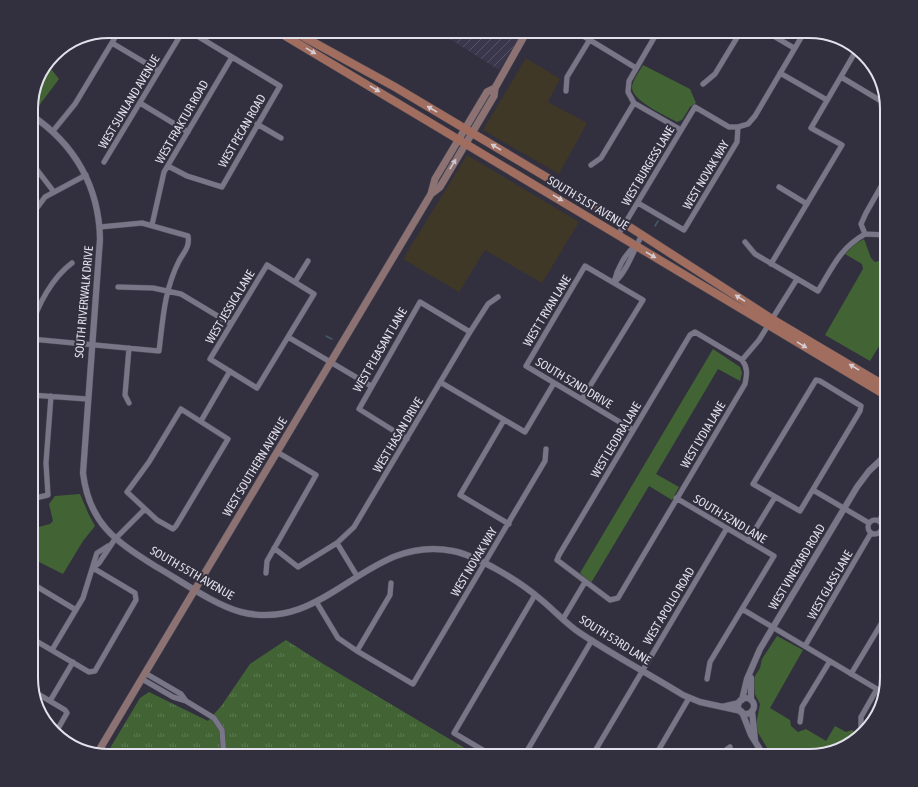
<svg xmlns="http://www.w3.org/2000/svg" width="918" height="787" viewBox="0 0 918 787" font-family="'Asap Condensed',sans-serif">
  <defs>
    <pattern id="industrial-furrows" width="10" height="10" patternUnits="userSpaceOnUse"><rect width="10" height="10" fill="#3a364c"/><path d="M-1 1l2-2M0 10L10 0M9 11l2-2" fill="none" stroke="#565366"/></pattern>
    <pattern id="grass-tufts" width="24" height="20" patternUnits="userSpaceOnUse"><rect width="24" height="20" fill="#426434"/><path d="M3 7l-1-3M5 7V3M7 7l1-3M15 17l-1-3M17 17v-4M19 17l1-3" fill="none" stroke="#5d7a52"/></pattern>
  </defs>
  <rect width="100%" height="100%" fill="#322f3e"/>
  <path fill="#403827" d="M526,58L560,79L548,102L587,123L559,174L483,130Z
    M467,155L579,222L542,283L485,250L459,292L403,259Z"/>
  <path fill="url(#industrial-furrows)" d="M437,31H523L499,70Z"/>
  <path fill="url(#grass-tufts)" d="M286,640L325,665L478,756L106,755L140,698L149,692L208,721L222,705L250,664Z"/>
  <path fill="#426434" d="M47,64L59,79L35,111L31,108V104L39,74Z
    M643,65L690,89L696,103L690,107L682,120L677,122C666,116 633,101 632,88C632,81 639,72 643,65Z
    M864,239L871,258L875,262L879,261L887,266V333L870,361L825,335L863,269L862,264L845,254L855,244Z
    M713,349L740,367L742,373L740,381L718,369L656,474L679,487L672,500L649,486L591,583L580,573Z
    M80,494L89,515L95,526L83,541L63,574L31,558V529L50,524L53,521L49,504L55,496Z
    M777,636L803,650L770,708L790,720L791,726L798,732L806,729L826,741L835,726L846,732L852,730L859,736L839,750L809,756H772L757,731L756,725L760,704L755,694L754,682L755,676L760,668L762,659Z"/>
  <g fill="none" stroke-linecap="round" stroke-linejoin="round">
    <path stroke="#445b67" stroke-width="1.5" d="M655,226L658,221
      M326,336L332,339
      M255,458L260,460"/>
    <defs>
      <path id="minor" d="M575,31L636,68
        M658,31L629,81L628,92L634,103L681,130
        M765,31L794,48
        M112,43L159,71
        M780,73L827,100
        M841,77L886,104
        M703,84L715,74L741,31
        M566,91L567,77L595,31
        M140,103L188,132
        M257,124L281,138
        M53,131L75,104L119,31
        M31,162L54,192
        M104,162L183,31
        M591,165L601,158L634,103
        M168,166L187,176L222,187L280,86L189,31
        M779,187L807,204
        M638,203L684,230L737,142L738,127L748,124L755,116L805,31
        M31,216L45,197L86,175
        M152,225L164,172L232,57
        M865,234L887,235
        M618,235L695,107L729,127H738
        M745,242L755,254L818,291C833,267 839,249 865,234L861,224L866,213L887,176
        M771,264L842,145L811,128L857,49
        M267,265L314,294L257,388L210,359Z
        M295,282L308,261
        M614,282C617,269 625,254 635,246
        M614,283C628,270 633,251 642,235
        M118,287L153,288L181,294L231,324
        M31,329C37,305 53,277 72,263
        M695,332L742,360C748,368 747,374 745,384L618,598L610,600L557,560L559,555L690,335Z
        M288,337L371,386
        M31,339L159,351C163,319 164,291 179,261C184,252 190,247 188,236L142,223L100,227
        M742,360L759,340L797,279
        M816,380L820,381L861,406L860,411L800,511L753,484Z
        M440,382L525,432L554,383
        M31,395L87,399
        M582,399L643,300L585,266L526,366L633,430
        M129,403L125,395L129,348
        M181,409L228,439L176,526L173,529L157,520L127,492L149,462Z
        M504,420L460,495L509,524
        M201,421L230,371
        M407,439L359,409L420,302L470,332
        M813,490L869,523
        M676,498L774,556L710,662L707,679
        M31,499L48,495L46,463L51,396
        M868 527a7 7 0 1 1 14 0a7 7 0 1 1-14 0Z
        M879,521L887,507
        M748,541L775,497
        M337,543L357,576
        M274,548L298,567L337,543L354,527L470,332L488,304L498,297
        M93,568L99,563L115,539L145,509
        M266,573L267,561L316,475L277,452
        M31,583L76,610
        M317,603L338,638L357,651L413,684L545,461L546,449
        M742,609L882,692
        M563,619L585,582
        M31,638L89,672L95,671L136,600L135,593L93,568
        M805,646L871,533
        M52,650L83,598L96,556L97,553L108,546
        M357,651L390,595L391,583
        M145,673L181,694L186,701
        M851,674L887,614
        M142,679L173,697L186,701L214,718L222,730L224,756
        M33,691L65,710L67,713L55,734
        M50,701L73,662
        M800,722L802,707L830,661
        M861,728V717L877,689
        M493,756L454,733L535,595
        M524,756L592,640
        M592,756L727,528
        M655,756L689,698
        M718,756L730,747"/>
      <path id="tertiary" d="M31,115C75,144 99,187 100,239L83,473C89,523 115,541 155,566C180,580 214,605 241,612C328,634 367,533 453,551C478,556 519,581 539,598C553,609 565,623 580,633C613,655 649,674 683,695L700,702L741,711
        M738 706a8 8 0 1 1 16 0a8 8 0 1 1-16 0Z
        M742,700L747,679L760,649L857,487L869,471L887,454
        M751,700V678
        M722,707L739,703
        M752,711L755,740
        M742,712L751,735L764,756"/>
      <path id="secondary" d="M431,194L440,187L494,96L495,88L527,31
        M98,752L431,194L435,179L487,92L495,88"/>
      <path id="primary" d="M277,31L887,396
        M293,31L395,87L625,224L772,319L887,387"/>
    </defs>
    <use href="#minor" stroke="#4e4c58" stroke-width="6"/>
    <use href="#tertiary" stroke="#4e4c58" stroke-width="7"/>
    <use href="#secondary" stroke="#4e4c58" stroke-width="8"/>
    <use href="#primary" stroke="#4e4c58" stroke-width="9"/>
    <use href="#minor" stroke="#797688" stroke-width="5"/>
    <use href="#tertiary" stroke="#797688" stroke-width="6"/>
    <use href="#secondary" stroke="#8d7273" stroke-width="7"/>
    <use href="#primary" stroke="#a16d5e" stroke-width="8"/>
  </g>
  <defs><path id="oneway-solid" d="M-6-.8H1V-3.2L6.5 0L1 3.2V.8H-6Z"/></defs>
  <g fill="#d5cacf">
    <use href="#oneway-solid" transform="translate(311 51) rotate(31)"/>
    <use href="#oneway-solid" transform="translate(375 89) rotate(31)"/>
    <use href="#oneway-solid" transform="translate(432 109) rotate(-149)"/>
    <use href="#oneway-solid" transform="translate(496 147) rotate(-149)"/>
    <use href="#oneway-solid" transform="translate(558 198) rotate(31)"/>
    <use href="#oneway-solid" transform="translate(651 255) rotate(31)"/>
    <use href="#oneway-solid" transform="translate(740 298) rotate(-147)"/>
    <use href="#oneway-solid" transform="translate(802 345) rotate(31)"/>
    <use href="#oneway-solid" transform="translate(854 367) rotate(-149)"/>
  </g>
  <use fill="#cdc5cd" href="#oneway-solid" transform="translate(453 164) rotate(-59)"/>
  <g text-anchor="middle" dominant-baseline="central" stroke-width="4" stroke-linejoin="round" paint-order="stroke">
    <g font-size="12" fill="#e2e1eb" stroke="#322f3e">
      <text transform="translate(129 102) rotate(-59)">WEST SUNLAND AVENUE</text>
      <text transform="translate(182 122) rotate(-60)">WEST FRAKTUR ROAD</text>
      <text transform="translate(242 131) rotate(-60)">WEST PECAN ROAD</text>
      <text transform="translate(648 166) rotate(-59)">WEST BURGESS LANE</text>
      <text transform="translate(706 175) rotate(-59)">WEST NOVAK WAY</text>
      <text transform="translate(588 203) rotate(31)">SOUTH 51ST AVENUE</text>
      <text transform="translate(84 302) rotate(-85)">SOUTH RIVERWALK DRIVE</text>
      <text transform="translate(230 307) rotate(-59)">WEST JESSICA LANE</text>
      <text transform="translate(547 311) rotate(-59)">WEST T RYAN LANE</text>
      <text transform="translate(380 350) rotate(-60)">WEST PLEASANT LANE</text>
      <text transform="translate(574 383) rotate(31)">SOUTH 52ND DRIVE</text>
      <text transform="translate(398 435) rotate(-59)">WEST HASAN DRIVE</text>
      <text transform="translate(703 435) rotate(-59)">WEST LYDIA LANE</text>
      <text transform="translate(616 440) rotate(-59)">WEST LEODRA LANE</text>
      <text transform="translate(255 467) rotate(-59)">WEST SOUTHERN AVENUE</text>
      <text transform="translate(730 519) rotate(31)">SOUTH 52ND LANE</text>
      <text transform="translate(474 562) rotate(-59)">WEST NOVAK WAY</text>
      <text transform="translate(797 567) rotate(-59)">WEST VINEYARD ROAD</text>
      <text transform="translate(192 573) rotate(30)">SOUTH 55TH AVENUE</text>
      <text transform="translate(830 585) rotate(-60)">WEST GLASS LANE</text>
      <text transform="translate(669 606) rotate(-59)">WEST APOLLO ROAD</text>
      <text transform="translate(615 640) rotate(32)">SOUTH 53RD LANE</text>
    </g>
  </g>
  <path d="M0 0H918V787H0ZM109 38H809A71 71 0 0 1 880 109V678A71 71 0 0 1 809 749H109A71 71 0 0 1 38 678V109A71 71 0 0 1 109 38Z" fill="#322f3e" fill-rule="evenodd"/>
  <path fill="none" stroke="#e2e1eb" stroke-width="2" d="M109 38H809A71 71 0 0 1 880 109V678A71 71 0 0 1 809 749H109A71 71 0 0 1 38 678V109A71 71 0 0 1 109 38Z"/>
</svg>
